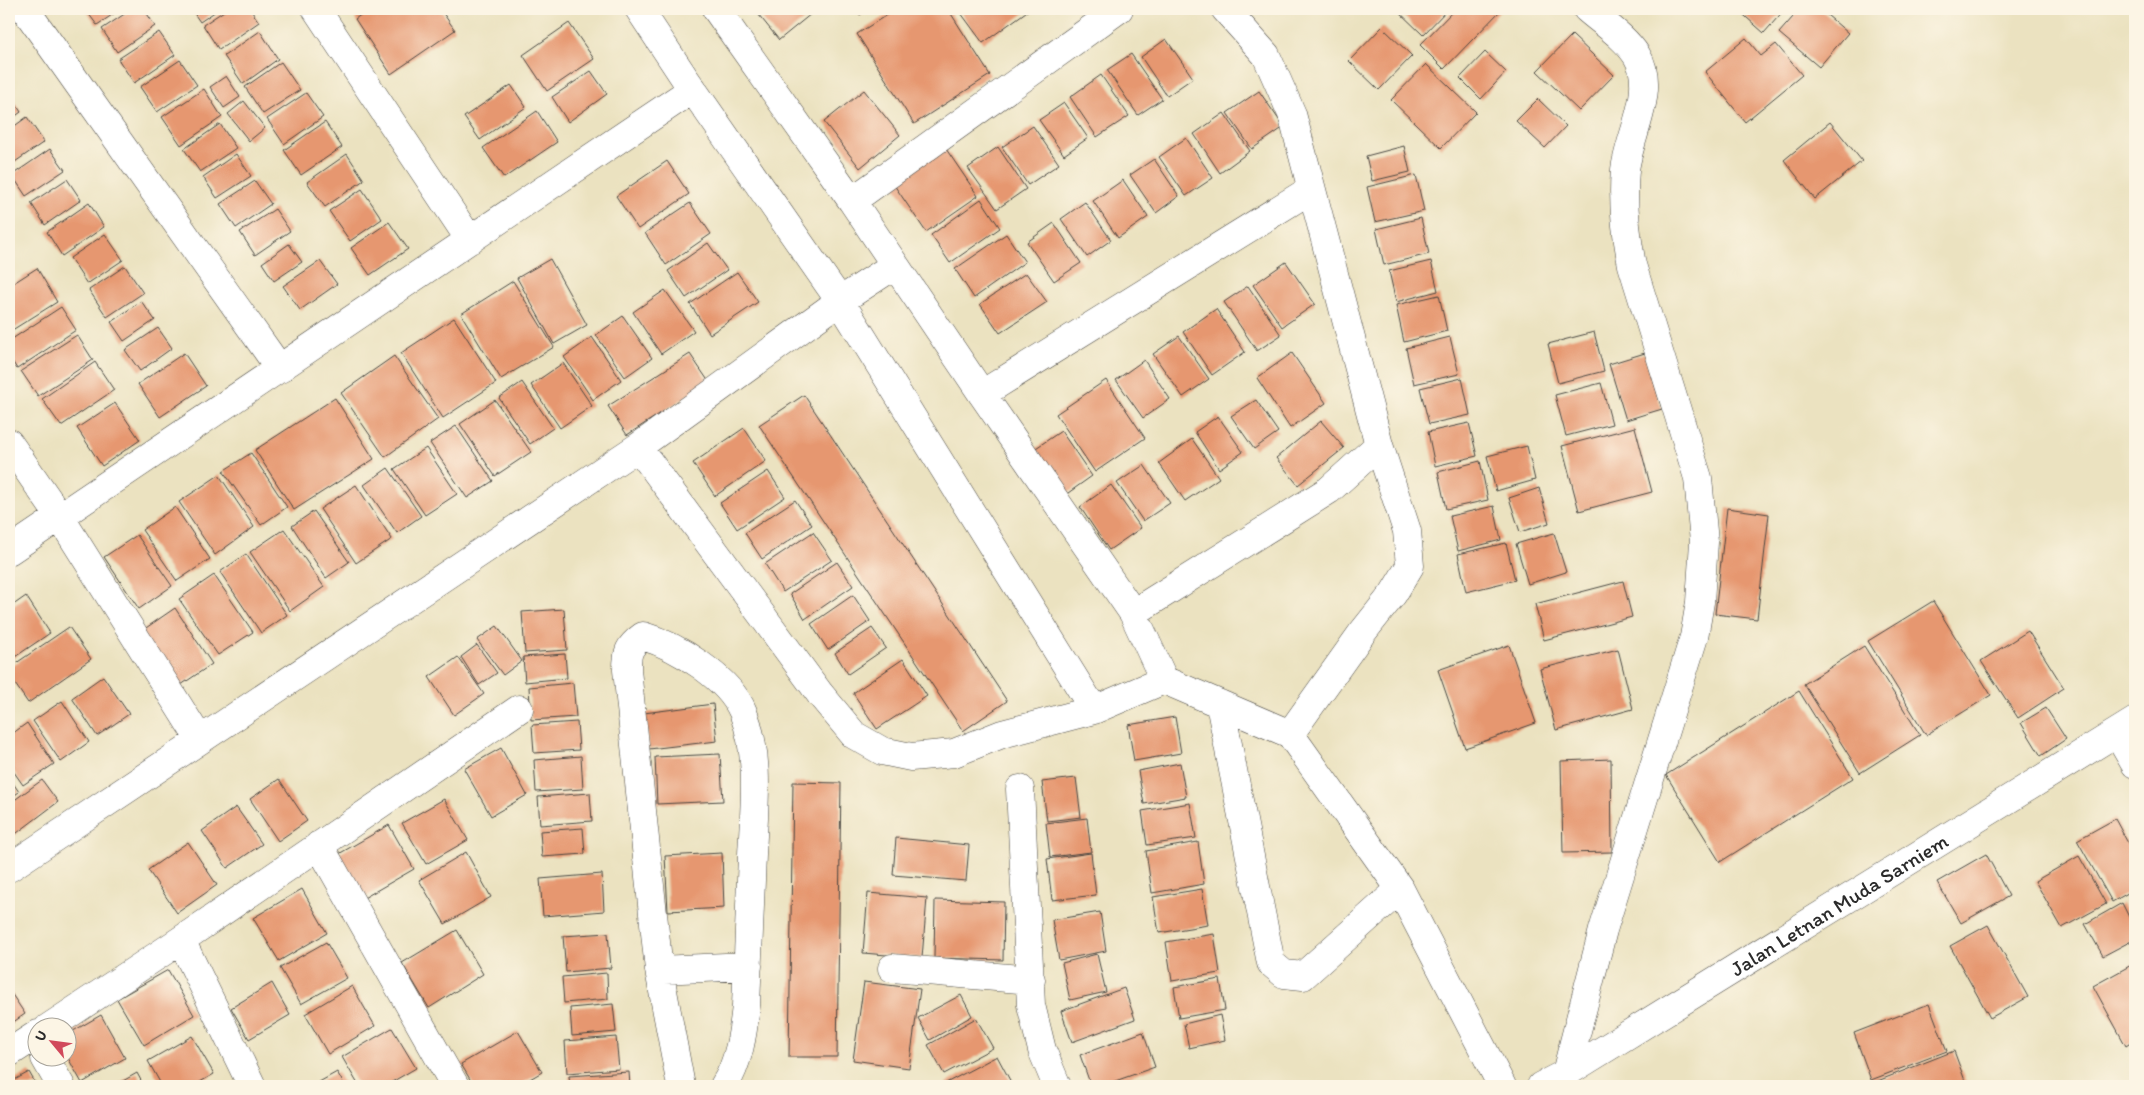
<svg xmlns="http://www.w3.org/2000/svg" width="2144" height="1095" viewBox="0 0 2144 1095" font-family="Itim,sans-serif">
  <rect width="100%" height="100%" fill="#fcf5e5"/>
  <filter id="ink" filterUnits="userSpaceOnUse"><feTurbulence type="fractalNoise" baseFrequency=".02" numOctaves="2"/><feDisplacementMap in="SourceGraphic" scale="10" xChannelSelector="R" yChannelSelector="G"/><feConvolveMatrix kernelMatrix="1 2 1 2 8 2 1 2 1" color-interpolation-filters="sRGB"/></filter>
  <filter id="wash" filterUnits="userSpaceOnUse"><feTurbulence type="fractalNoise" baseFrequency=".0096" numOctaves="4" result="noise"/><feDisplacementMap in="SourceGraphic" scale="20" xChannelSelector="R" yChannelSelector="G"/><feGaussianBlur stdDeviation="1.12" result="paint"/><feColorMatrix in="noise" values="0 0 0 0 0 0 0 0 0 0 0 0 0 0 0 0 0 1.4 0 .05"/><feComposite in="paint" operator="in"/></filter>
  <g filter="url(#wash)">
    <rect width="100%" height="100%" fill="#ebe2c0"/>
    <g id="blocks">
      <path fill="#e6976f" d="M85,9H121L97,25Z
        M132,9H144L155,26L117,52L102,29Z
        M191,9H219L200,22Z
        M227,9H250L259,22L219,50L203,25Z
        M369,9H440L455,30L391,74L355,19Z
        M754,9H817L779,40Z
        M855,9H868L860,15Z
        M896,9H948L990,75L914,124L857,34Z
        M958,9H1030L983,43Z
        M1396,9H1448L1423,35Z
        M1455,9H1502L1444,69L1420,45Z
        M1737,9H1785L1764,33Z
        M1800,9H1820L1848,33L1819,67L1779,33Z
        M569,23L594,59L547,91L523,55Z
        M1382,27L1412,56L1379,90L1349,61Z
        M260,31L278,59L243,84L224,56Z
        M159,32L175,55L134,83L118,59Z
        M1572,35L1614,75L1579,111L1537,71Z
        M1746,38L1761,56L1776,44L1802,75L1745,122L1705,72Z
        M1166,39L1193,78L1167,96L1141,57Z
        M1485,52L1506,72L1481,99L1460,78Z
        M1131,54L1162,99L1138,115L1107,70Z
        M180,60L197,85L157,112L140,87Z
        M281,62L300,90L263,114L245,87Z
        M1426,64L1476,112L1441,148L1391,100Z
        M591,71L607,94L568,122L552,97Z
        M1101,75L1129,116L1097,137L1070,97Z
        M226,76L240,97L224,108L210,87Z
        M511,85L526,107L480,140L464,117Z
        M204,89L222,117L181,145L162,117Z
        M864,90L900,135L860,168L824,122Z
        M1259,91L1284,127L1252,149L1227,113Z
        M306,93L323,117L284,144L267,119Z
        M9,94L21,112L9,121Z
        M1538,99L1566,126L1545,148L1516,121Z
        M244,101L265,128L249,141L228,114Z
        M1064,103L1088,138L1064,155L1039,120Z
        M537,111L557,142L504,178L483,148Z
        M1224,113L1250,151L1220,173L1194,134Z
        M27,117L44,142L9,166V130Z
        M325,122L342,147L301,175L284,150Z
        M1830,122L1862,161L1815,199L1784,160Z
        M220,124L236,148L200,172L184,149Z
        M1033,126L1059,164L1028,185L1002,147Z
        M1186,138L1213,178L1186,196L1159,157Z
        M944,146L978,196L926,232L892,182Z
        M1404,146L1410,172L1372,181L1366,156Z
        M998,147L1026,189L997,209L968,168Z
        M50,149L65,170L26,196L12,175Z
        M236,154L251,176L217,198L203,177Z
        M347,154L364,180L325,207L307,182Z
        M1154,159L1179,196L1156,213L1130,175Z
        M667,161L689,194L638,229L616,196Z
        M1416,175L1424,211L1375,222L1367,187Z
        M67,179L81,200L45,225L31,203Z
        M1123,180L1148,217L1118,238L1093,201Z
        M255,181L271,204L236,228L220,204Z
        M362,189L382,219L350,241L329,211Z
        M981,199L1000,228L950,263L931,235Z
        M1085,202L1111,240L1087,257L1061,219Z
        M89,203L104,227L62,256L47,232Z
        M690,203L711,234L666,265L645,233Z
        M275,209L290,231L255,255L240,232Z
        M1421,218L1429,254L1384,265L1376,229Z
        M389,222L408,249L370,275L351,248Z
        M1054,223L1081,263L1054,281L1027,242Z
        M105,234L123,260L87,284L70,258Z
        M1006,234L1025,262L974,298L955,269Z
        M708,243L727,270L686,298L668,271Z
        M289,244L302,262L274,281L262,263Z
        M550,259L587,325L554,344L517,278Z
        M320,261L337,284L300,310L283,286Z
        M1431,261L1438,291L1396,302L1389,271Z
        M1286,262L1315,304L1282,327L1253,285Z
        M125,266L143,293L107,317L89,290Z
        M37,268L57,302L9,332V286Z
        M737,272L758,302L710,334L690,304Z
        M1026,273L1047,302L1000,333L980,304Z
        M513,281L554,347L501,379L461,314Z
        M1248,286L1281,335L1257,351L1224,302Z
        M665,290L694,331L661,354L633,312Z
        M1439,295L1447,331L1404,342L1396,305Z
        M141,301L155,320L124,341L111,322Z
        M61,307L76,330L17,369L9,356V341Z
        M1216,309L1245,352L1212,375L1183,332Z
        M623,316L652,358L625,377L596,335Z
        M454,318L496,383L443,418L401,353Z
        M158,328L172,348L140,371L125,350Z
        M1594,332L1604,371L1558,383L1548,344Z
        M77,335L93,360L38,396L21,371Z
        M1179,336L1209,379L1183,397L1153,354Z
        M592,337L621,380L593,400L564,357Z
        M1450,337L1459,374L1414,384L1406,348Z
        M184,353L206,386L160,417L138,384Z
        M1292,353L1326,403L1290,428L1257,378Z
        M1645,353L1662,409L1626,420L1609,364Z
        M690,354L709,382L627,435L608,406Z
        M394,356L438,419L385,457L341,393Z
        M1144,360L1170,399L1143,418L1116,380Z
        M95,362L114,390L61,426L42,399Z
        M563,363L592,406L560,428L531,385Z
        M1462,378L1470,415L1429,424L1420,388Z
        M1106,380L1145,438L1095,472L1056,414Z
        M522,382L553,428L530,444L499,398Z
        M1601,383L1612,424L1566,436L1555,395Z
        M804,395L1007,701L963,731L759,425Z
        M335,398L374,459L294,510L255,450Z
        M495,400L531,452L495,476L460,424Z
        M1256,400L1278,432L1254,449L1231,416Z
        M115,403L140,440L102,466L77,428Z
        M1218,416L1243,452L1219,469L1195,432Z
        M1321,421L1344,448L1298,485L1276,458Z
        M1469,423L1477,456L1435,466L1428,432Z
        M456,426L493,481L467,498L430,443Z
        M1635,427L1652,492L1579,511L1562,446Z
        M744,428L766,461L715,496L693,463Z
        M1061,431L1092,476L1061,498L1030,452Z
        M1192,439L1219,478L1185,501L1159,463Z
        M1527,446L1535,480L1496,491L1487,456Z
        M426,448L457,494L425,515L394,469Z
        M251,453L287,507L261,525L223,471Z
        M1480,461L1488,500L1446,509L1438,472Z
        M1144,465L1170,503L1143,521L1117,483Z
        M388,468L421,516L397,533L364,485Z
        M768,471L785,497L737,529L720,503Z
        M219,475L254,527L215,555L179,502Z
        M356,485L392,539L356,563L320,509Z
        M1111,485L1141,528L1109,550L1080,507Z
        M1539,488L1549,523L1520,532L1509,498Z
        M795,500L812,525L762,559L745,533Z
        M1494,506L1501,540L1458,551L1450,516Z
        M175,507L210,559L177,581L142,530Z
        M1727,508L1769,514L1757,619L1715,614Z
        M314,511L349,562L326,578L292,526Z
        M284,529L324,587L290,611L250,552Z
        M813,532L832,560L783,592L765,564Z
        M1554,533L1566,572L1528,584L1516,544Z
        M137,535L172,586L139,609L104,557Z
        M1506,543L1515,580L1466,592L1458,554Z
        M246,554L287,615L261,633L220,572Z
        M837,562L853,586L805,619L790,594Z
        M214,575L253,632L218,655L179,599Z
        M1623,581L1632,617L1544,640L1535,604Z
        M853,595L870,621L828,650L811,624Z
        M26,596L50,633L9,661V608Z
        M1933,601L1991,695L1926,735L1868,641Z
        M175,608L212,664L178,687L140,632Z
        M564,609L567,650L525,653L522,612Z
        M497,626L522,661L503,675L477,640Z
        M69,627L91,659L28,703L9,675V668Z
        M872,628L886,648L848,674L835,653Z
        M2028,631L2064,688L2018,718L1981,661Z
        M477,645L497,673L479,685L461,657Z
        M1509,645L1536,723L1465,748L1438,670Z
        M1864,646L1920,735L1860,773L1804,684Z
        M1618,649L1633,709L1556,730L1540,669Z
        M565,654L567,678L525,682L523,657Z
        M458,657L484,694L454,715L429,677Z
        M903,659L927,696L877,729L853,693Z
        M103,676L129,714L97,736L72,698Z
        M573,683L576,717L531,720L529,687Z
        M1799,691L1853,778L1720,862L1666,775Z
        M62,701L89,742L61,762L33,721Z
        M713,704L717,741L649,749L644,713Z
        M2046,708L2066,739L2041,756L2021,723Z
        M1175,717L1181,753L1134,761L1128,725Z
        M577,722L579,750L534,753L532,725Z
        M27,723L54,764L23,785L9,765V736Z
        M501,748L527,795L491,816L464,769Z
        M720,754L723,801L657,804L655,757Z
        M581,756L583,789L536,792L534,760Z
        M1611,759L1612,852L1563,853L1561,761Z
        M1180,763L1186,797L1144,804L1138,771Z
        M9,777L19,792L9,799Z
        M1076,778L1081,817L1047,821L1042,782Z
        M279,779L307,821L278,841L250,799Z
        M42,780L58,802L9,839V804Z
        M793,782L841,783L837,1057H789Z
        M590,793L592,821L540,825L538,797Z
        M444,799L468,840L426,864L402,823Z
        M1190,803L1196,838L1147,845L1142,811Z
        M236,807L262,844L227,868L202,831Z
        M1087,818L1091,852L1050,857L1046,823Z
        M2115,819L2135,856V889L2112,902L2077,840Z
        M389,825L414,869L362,899L337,855Z
        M583,828L585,854L542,857L540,831Z
        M896,838L969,845L966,881L893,875Z
        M188,842L217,885L177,913L148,870Z
        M1198,842L1204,884L1152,893L1146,851Z
        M466,852L491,897L445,924L419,880Z
        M722,853L724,908L668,911L665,856Z
        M1091,853L1096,895L1052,900L1047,859Z
        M1986,854L2009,896L1961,923L1937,882Z
        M2079,856L2106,904L2062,928L2035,881Z
        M602,874L604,911L543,916L540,879Z
        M302,889L327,933L279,961L253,918Z
        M1202,889L1208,925L1159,933L1153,897Z
        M868,893L927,898L922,958L863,953Z
        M935,900L1004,902L1003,960L934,958Z
        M2122,903L2135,929V939L2103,956L2085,924Z
        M1100,912L1106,951L1059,960L1052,920Z
        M1988,925L2028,997L1990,1018L1950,946Z
        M457,930L483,974L429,1008L402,963Z
        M608,933L611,968L566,972L563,936Z
        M1214,934L1220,973L1172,981L1166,942Z
        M326,942L347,978L301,1004L280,968Z
        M1097,954L1106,992L1070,1000L1062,963Z
        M2135,963V1040L2126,1046L2093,986Z
        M168,970L194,1015L144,1045L117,999Z
        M607,973L608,999L564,1003L562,977Z
        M1220,979L1225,1010L1179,1018L1174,987Z
        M864,982L920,989L909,1068L853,1060Z
        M272,983L290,1015L249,1039L231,1008Z
        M352,986L375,1026L328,1054L305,1014Z
        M1124,988L1135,1019L1072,1042L1061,1011Z
        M9,990L25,1014L9,1025Z
        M961,995L972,1016L930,1040L918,1018Z
        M613,1004L616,1032L572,1036L570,1008Z
        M1929,1004L1947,1051L1871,1080L1854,1033Z
        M101,1015L125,1058L82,1083L68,1058V1034Z
        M1220,1015L1225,1040L1189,1048L1184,1024Z
        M976,1018L993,1048L944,1074L928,1045Z
        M392,1028L416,1068L385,1086H359L342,1057Z
        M518,1031L542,1072L518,1086H474L461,1064Z
        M1143,1032L1155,1067L1101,1086H1091L1080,1055Z
        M192,1036L214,1074L193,1086H162L148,1061Z
        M616,1037L619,1069L567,1073L565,1041Z
        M1954,1051L1967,1086H1870V1084Z
        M997,1056L1013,1086H947L946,1083Z
        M29,1072L37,1086H9V1083Z
        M337,1072L345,1086H312Z
        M629,1072L630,1086H570L569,1076Z
        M137,1073L144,1086H114Z"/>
    </g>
  </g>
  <g filter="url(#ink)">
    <use href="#blocks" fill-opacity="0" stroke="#484641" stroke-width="1"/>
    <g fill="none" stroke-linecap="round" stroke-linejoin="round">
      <defs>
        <path id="minor" d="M25,9L280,369
          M316,9L470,240
          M639,9L684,77L840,301L1094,710
          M716,9L852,201L982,394L1133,613L1164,680
          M1225,9L1266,55L1292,114L1379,445L1407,531L1410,566L1393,594L1362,633L1290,734
          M852,201L1119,9
          M982,394L1310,190
          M9,443L60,517L200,740
          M638,447L820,694L854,735L882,751L911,757L954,753L1002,734L1094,710L1164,680L1290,734L1400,889L1502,1086
          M9,551L693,89
          M1133,613L1329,490L1379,445
          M1220,704L1271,963L1284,974L1303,976L1400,889
          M2117,733L2135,764
          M1020,789L1031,1005L1042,1050L1057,1086
          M319,845L455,1086
          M9,868L638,447L840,301L895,265
          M181,940L252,1086
          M892,968L1031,980
          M659,970L748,966
          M48,1028L181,940L519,709
          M9,1053L38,1034
          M45,1058L61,1086
          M1566,1073L1603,930L1694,637L1700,602L1704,542L1698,478L1632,265C1626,234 1622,203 1625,170C1629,136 1657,89 1637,56C1625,37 1603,23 1587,9
          M681,1086L659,970L627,670C627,652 628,647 643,636C677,646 729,678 743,712C761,757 754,808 752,855C750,905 748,956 746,1006C743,1033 739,1063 724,1086"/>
        <g id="major">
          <path id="s1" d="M1541,1086L1566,1073L2135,721"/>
        </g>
      </defs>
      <use href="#minor" stroke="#484641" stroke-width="29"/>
      <use href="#major" stroke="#484641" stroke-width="29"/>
      <use href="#minor" stroke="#fff" stroke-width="28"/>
      <use href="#major" stroke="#fff" stroke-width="28"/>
    </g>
  </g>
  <g text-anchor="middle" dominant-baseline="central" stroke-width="4" stroke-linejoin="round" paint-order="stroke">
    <g font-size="21" fill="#2b2b2b" stroke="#fcf5e5">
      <text stroke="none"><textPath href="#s1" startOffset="349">Jalan Letnan Muda Sarniem</textPath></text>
    </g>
  </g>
  <rect width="2144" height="1095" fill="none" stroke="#fcf5e5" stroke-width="30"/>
  <g transform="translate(52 1042) rotate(299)"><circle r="24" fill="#fcf5e5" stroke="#a8a49b"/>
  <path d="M0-4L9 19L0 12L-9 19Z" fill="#d1495b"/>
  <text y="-8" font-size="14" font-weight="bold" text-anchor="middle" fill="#2b2b2b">U</text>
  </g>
</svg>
